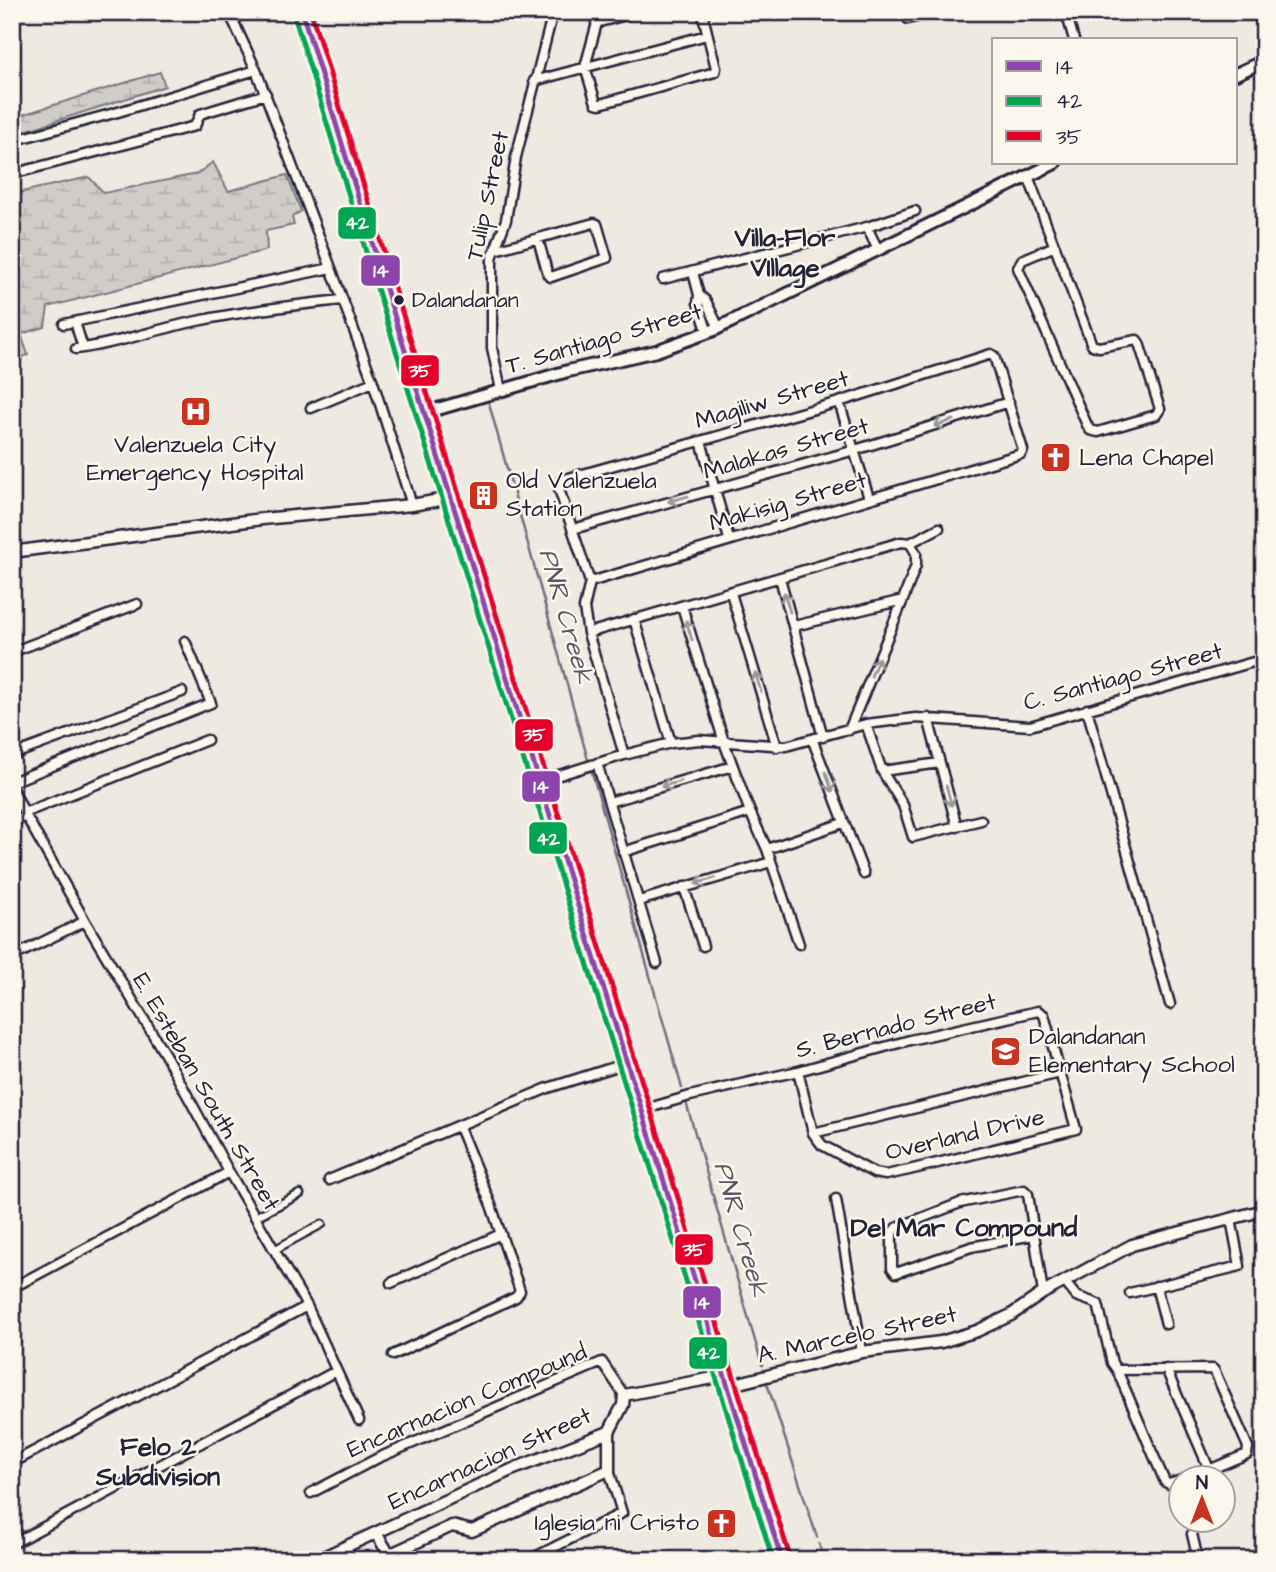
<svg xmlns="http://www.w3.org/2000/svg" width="1276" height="1572" viewBox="0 0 1276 1572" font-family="'Architects Daughter',sans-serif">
  <defs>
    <pattern id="wetland-marsh" width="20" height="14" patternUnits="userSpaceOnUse" patternTransform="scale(1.75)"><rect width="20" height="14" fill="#d0cdc9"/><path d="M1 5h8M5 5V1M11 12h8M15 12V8" fill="none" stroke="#b2b0ae"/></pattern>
  </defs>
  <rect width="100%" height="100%" fill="#eeeae2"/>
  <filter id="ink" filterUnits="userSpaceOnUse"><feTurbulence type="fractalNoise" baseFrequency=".0143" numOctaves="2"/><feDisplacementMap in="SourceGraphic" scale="14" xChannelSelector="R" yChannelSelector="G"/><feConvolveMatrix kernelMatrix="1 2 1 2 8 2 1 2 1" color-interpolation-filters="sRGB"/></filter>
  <g filter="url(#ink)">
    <path fill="url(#wetland-marsh)" stroke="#797882" stroke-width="2" d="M160,72L165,86L12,135V118Z
      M213,162L228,191L287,175L301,211L292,217L294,225L266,231L267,250L48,307L45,327L21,334L28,355L12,361V194L89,177L104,193L197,174Z"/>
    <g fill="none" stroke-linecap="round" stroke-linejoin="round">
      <path stroke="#716f7c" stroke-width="2.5" d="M488,400L588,760
        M591,769L682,1088
        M686,1102L762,1365
        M766,1380L817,1537
        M819,1544L824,1560"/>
      <defs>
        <path id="pedestrian" d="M255,1217L300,1194
          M274,1250L322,1224"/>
        <path id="minor" d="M229,12L256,70L331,268L373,382L412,505
          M600,12L585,67L596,103L600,104L715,72L716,68L702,12
          M907,12L908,19L934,12
          M1066,12L1074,40
          M12,13L14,12
          M596,23L637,12
          M534,81L707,35
          M12,141L118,112L256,70
          M12,174L195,126L200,114L266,94
          M1028,176L1092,345L1099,347L1137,340L1139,343L1160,409L1156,415L1098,432L1090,430L1087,425L1018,268L1022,260L1055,246
          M867,227L878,250
          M495,250L594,223L597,224L607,258L551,277L548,275L538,239
          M693,272L699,295L698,303L708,333
          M663,279L867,227L915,211
          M699,295L706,301L719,328
          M75,322L83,348
          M64,324L331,268
          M76,349C117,344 157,329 197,321C245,311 294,305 342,300
          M991,354L994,356L1023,450L1021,454L590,582L559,489V483L565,479L839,402Z
          M501,390L492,348V258L506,220L516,157L553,12
          M839,402L869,498
          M311,408L373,382
          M701,441L729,539
          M573,529L855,450L1009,402
          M910,543L939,528
          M780,578L823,737
          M590,582L584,608L588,633L624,755
          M731,593L777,747
          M682,606L724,742L750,812L767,849L799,944
          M634,619L671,743
          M794,626L903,600
          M588,633L901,542L910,543
          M12,652L137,604
          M1087,709L1170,1004
          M928,718L957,827
          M866,724L882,771L903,805L913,837L981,820
          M849,730L903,600L916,565V553L910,543
          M813,741L864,874
          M12,755L182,692
          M597,763L657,963
          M882,771L940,763
          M540,781L624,755L671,743L699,740L786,746L866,724L916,718L1030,726L1264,659
          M12,782L211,703L185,641
          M12,788L26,816L85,921L167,1058L229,1172L307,1306L359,1420
          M609,802L733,766
          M24,813L207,740
          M12,822L26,816
          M767,849L843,823
          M623,852L750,812
          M684,887L703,946
          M639,901L771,862
          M18,954L85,921
          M642,1110L690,1096L798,1071L910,1040L1038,1011L1044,1015L1076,1129L909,1170L886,1175L874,1173L822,1145L813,1133L798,1071
          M813,1133L1060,1073
          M329,1180L548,1088L627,1063
          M836,1199L862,1352
          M1033,1235L971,1247L896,1273L892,1268V1233L896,1228L960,1203L1024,1190L1028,1194L1043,1293
          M1064,1281L1076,1296L1098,1304L1112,1363L1117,1370L1165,1482L1169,1484L1182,1480
          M391,1283L501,1234
          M1156,1286L1166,1324
          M12,1288L229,1172
          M1130,1293L1240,1266L1231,1219
          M393,1355L516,1297L520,1291L491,1205L459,1127
          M1166,1369L1210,1471
          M1117,1370L1213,1369L1215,1372L1248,1447L1247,1454L1190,1478
          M12,1463L307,1306
          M311,1493L378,1458L602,1362L624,1395
          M1192,1534L1198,1560
          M12,1544L336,1371
          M529,1560L622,1513L609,1470"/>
        <path id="tertiary" d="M12,552L262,519L412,505L451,498
          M727,1386L862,1352L941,1342L977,1331L1011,1315L1043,1293L1132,1245L1264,1210
          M376,1533L387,1551L393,1553L452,1526L472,1531L609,1470V1432
          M317,1560L511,1470L609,1432L623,1405L624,1395L724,1376"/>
        <path id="secondary" d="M1236,74L1264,61
          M424,413L568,371L656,351L714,330L1055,163"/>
        <path id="trunk" d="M302,12L402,341L782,1560"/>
      </defs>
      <use href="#pedestrian" stroke="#22223b" stroke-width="11"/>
      <use href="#minor" stroke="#22223b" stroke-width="13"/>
      <use href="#tertiary" stroke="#22223b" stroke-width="15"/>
      <use href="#secondary" stroke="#22223b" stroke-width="16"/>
      <use href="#trunk" stroke="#22223b" stroke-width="19"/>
      <use href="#pedestrian" stroke="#fbf7ec" stroke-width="6"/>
      <use href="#minor" stroke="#fbf7ec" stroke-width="8"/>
      <use href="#tertiary" stroke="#fbf7ec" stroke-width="10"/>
      <use href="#secondary" stroke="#fbf7ec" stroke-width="10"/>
      <use href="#trunk" stroke="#fbf7ec" stroke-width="14"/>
      <defs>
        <path id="bus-1" d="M302,12L402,341L782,1560"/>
        <path id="bus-2" d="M294,15L394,344L773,1560"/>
        <path id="bus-3" d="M311,12L410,338L790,1557"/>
      </defs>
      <use href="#bus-1" stroke="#fbf7ec" stroke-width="10"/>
      <use href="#bus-2" stroke="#fbf7ec" stroke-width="10"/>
      <use href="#bus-3" stroke="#fbf7ec" stroke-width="10"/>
      <use href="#bus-1" stroke="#8e44ad" stroke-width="5"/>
      <use href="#bus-2" stroke="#00a651" stroke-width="5"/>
      <use href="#bus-3" stroke="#e4002b" stroke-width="5"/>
    </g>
    <defs><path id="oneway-shaft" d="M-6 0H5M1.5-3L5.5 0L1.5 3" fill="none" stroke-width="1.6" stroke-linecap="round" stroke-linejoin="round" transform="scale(1.75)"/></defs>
    <g stroke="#99979c">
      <use href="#oneway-shaft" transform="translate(944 423) rotate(163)"/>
      <use href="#oneway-shaft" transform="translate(678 499) rotate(164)"/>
      <use href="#oneway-shaft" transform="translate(787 602) rotate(-106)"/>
      <use href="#oneway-shaft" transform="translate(689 630) rotate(-107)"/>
      <use href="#oneway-shaft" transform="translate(875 667) rotate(-67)"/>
      <use href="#oneway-shaft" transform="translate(758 682) rotate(-107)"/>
      <use href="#oneway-shaft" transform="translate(829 782) rotate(71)"/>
      <use href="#oneway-shaft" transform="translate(671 784) rotate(164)"/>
      <use href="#oneway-shaft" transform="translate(949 796) rotate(75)"/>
      <use href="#oneway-shaft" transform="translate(705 881) rotate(164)"/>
    </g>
  </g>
  <defs>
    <symbol id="hospital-square" viewBox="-11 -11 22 22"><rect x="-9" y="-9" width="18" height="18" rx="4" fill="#c8321e" stroke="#fbf7ec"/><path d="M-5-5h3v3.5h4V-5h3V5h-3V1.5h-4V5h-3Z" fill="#fff"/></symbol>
    <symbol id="church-square" viewBox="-11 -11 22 22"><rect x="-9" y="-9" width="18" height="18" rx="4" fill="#c8321e" stroke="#fbf7ec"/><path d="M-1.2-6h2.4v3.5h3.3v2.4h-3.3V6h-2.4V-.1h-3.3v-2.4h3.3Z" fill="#fff"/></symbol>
    <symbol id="building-square" viewBox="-11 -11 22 22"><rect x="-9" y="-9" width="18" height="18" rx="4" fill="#c8321e" stroke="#fbf7ec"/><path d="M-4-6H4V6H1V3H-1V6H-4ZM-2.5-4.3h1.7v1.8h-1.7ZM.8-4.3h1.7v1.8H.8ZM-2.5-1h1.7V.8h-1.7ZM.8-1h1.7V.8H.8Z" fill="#fff"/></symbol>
    <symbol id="school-square" viewBox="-11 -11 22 22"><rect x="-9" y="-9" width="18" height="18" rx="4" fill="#c8321e" stroke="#fbf7ec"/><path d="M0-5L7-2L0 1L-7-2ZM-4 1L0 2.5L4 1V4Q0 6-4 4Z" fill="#fff"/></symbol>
  </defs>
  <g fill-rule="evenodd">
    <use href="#hospital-square" x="178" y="394" width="35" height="35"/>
    <use href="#church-square" x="1038" y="440" width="35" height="35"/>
    <use href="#building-square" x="466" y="478" width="35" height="35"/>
    <use href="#school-square" x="988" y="1034" width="35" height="35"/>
    <use href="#church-square" x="704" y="1506" width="35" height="35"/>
  </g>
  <circle fill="#22223b" stroke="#fbf7ec" stroke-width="2.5" cx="399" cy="300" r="6"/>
  <g text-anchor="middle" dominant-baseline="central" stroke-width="5" stroke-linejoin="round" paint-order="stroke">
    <g font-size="22" fill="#22223b" stroke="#fbf7ec" text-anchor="start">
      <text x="412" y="300">Dalandanan</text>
    </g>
    <g font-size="24" fill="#22223b" stroke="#fbf7ec">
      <text transform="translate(488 196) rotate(-78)">Tulip Street</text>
      <text transform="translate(604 339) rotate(-16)">T. Santiago Street</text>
      <text transform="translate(772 400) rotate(-16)">Magiliw Street</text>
      <text transform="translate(786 449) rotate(-16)">Malakas Street</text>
      <text transform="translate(788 502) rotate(-16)">Makisig Street</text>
      <text transform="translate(1123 677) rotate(-15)">C. Santiago Street</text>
      <text transform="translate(896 1026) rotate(-14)">S. Bernado Street</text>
      <text transform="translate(206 1092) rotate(60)">E. Esteban South Street</text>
      <text transform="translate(965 1135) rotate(-13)">Overland Drive</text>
      <text transform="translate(857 1335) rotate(-12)">A. Marcelo Street</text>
      <text transform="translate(467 1401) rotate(-23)">Encarnacion Compound</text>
      <text transform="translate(490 1459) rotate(-24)">Encarnacion Street</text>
    </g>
    <g font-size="24" fill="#22223b" stroke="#fbf7ec" text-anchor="start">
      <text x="195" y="445" text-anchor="middle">Valenzuela City<tspan x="195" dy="28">Emergency Hospital</tspan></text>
      <text x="1079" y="458">Lena Chapel</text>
      <text x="506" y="481">Old Valenzuela<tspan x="506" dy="28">Station</tspan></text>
      <text x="1029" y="1037">Dalandanan<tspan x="1029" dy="28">Elementary School</tspan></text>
      <text x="699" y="1523" text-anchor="end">Iglesia ni Cristo</text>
    </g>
    <g font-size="26" font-weight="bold" fill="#22223b" stroke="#fbf7ec">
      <text x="785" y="238">Villa-Flor<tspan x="785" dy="30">VIllage</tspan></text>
      <text x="964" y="1228">Del Mar Compound</text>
      <text x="158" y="1447">Felo 2<tspan x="158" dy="30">Subdivision</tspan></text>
    </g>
    <g font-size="26" font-style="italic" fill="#575666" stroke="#fbf7ec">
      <text transform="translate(566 616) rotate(74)">PNR Creek</text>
      <text transform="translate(741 1229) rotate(74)">PNR Creek</text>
    </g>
  </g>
  <g stroke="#fbf7ec" stroke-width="2.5">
    <rect x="337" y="206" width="40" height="34" rx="7" fill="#00a651"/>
    <rect x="360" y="254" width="41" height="33" rx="7" fill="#8e44ad"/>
    <rect x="400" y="354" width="40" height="33" rx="7" fill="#e4002b"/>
    <rect x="514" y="718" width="40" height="34" rx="7" fill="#e4002b"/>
    <rect x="521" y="770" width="40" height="33" rx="7" fill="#8e44ad"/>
    <rect x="528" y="821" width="40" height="34" rx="7" fill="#00a651"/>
    <rect x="674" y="1233" width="40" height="33" rx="7" fill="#e4002b"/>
    <rect x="682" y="1285" width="40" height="34" rx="7" fill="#8e44ad"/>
    <rect x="688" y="1336" width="40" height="34" rx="7" fill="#00a651"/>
  </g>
  <g font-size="19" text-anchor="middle" font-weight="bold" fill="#fff">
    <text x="357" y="229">42</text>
    <text x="381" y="277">14</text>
    <text x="420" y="377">35</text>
    <text x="534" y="741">35</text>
    <text x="541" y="793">14</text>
    <text x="548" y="845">42</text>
    <text x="694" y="1256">35</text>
    <text x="702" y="1309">14</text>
    <text x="708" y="1359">42</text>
  </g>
  <rect width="1276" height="1572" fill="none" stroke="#fbf7ec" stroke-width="42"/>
  <rect x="21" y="21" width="1234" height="1530" fill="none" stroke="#22223b" stroke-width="2.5" filter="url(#ink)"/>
  <rect x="992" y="38" width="245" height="126" fill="#fbf7ec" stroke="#a4a2a5" stroke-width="2"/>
  <rect x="1006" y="61" width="35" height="10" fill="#8e44ad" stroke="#a4a2a5" stroke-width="2"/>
  <text x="1056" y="74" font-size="21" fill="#22223b">14</text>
  <rect x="1006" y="96" width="35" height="10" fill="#00a651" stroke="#a4a2a5" stroke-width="2"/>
  <text x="1056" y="108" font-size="21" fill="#22223b">42</text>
  <rect x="1006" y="131" width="35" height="10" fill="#e4002b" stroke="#a4a2a5" stroke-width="2"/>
  <text x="1056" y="144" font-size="21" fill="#22223b">35</text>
  <g transform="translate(1202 1499)"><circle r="33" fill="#fbf7ec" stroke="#a4a2a5" stroke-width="2"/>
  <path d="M0-5L12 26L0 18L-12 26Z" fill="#c8321e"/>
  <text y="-10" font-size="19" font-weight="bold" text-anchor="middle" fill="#22223b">N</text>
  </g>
</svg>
